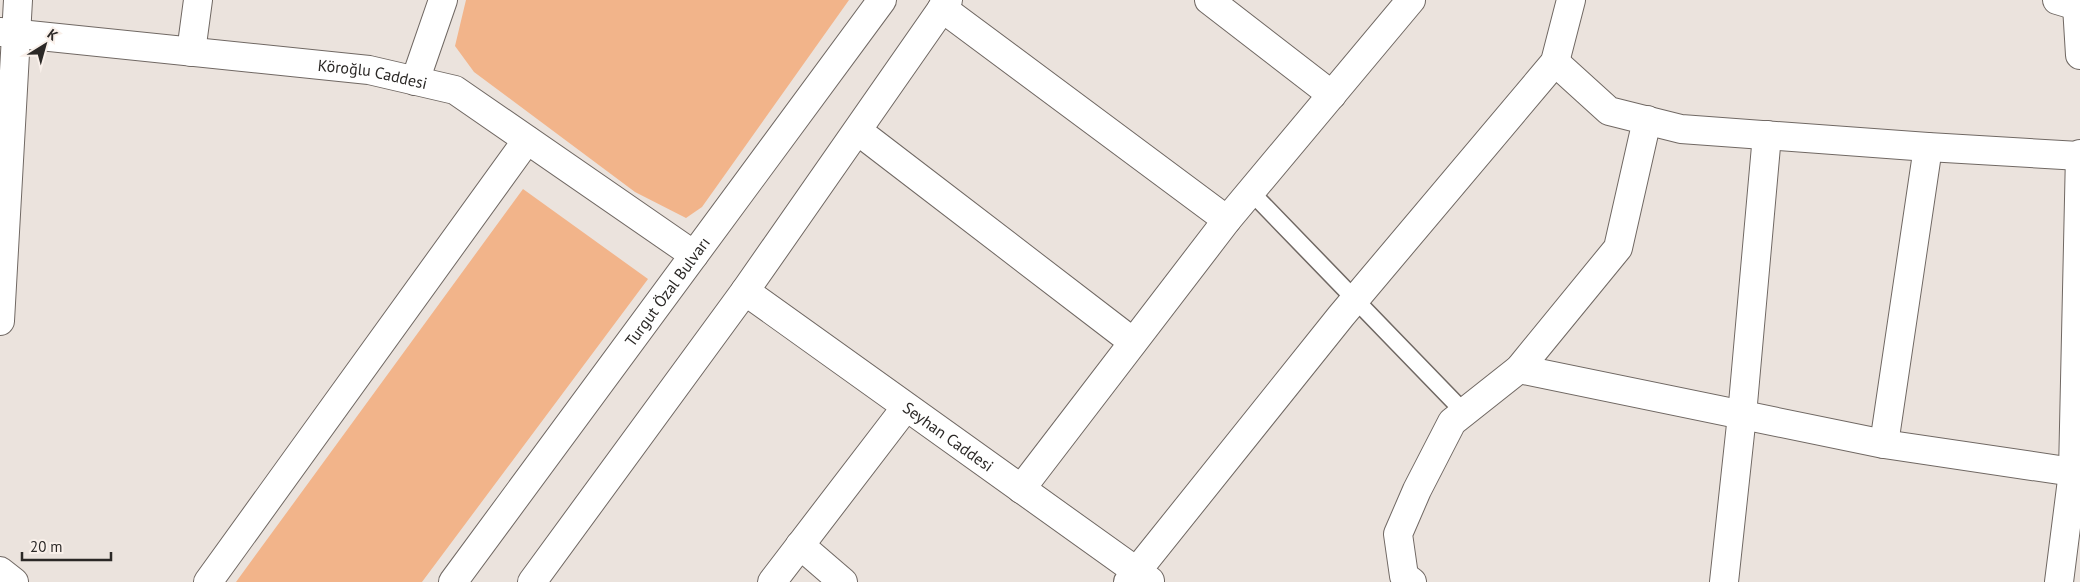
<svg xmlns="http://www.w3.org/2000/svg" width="2080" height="582" viewBox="0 0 2080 582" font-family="'PT Sans',sans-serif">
  <rect width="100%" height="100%" fill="#ebe3dd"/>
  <path fill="#f2b48a" d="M466,0H849L702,207L686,218L635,192L474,72L455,46Z
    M523,189L648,279L422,582H236Z"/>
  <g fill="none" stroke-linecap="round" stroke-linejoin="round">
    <defs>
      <path id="lane" d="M1251,192L1464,412"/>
      <g id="street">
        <path d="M1209,0L1332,95"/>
        <path d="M2057,0L2077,6"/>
        <path d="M942,8L1227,220"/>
        <path id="s1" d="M0,32L369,70L455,90L694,255"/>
        <path d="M191,52L198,0"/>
        <path d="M1555,62L1609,111L1681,129L1928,147L2080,156"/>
        <path d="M415,81L443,0"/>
        <path d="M858,131L1133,342"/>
        <path id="s2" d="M745,291L1150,581"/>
        <path d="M0,321L18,0"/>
        <path d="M1519,369L1884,444L2073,472"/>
        <path d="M1884,444L1928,147"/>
        <path d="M1021,489L1227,220L1411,0"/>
        <path d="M800,545L843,582"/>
        <path d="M0,571L14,582"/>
        <path d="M208,582L527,140"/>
        <path d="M772,582L906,407"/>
        <path d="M1128,582L1341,316L1555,62L1571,0"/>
        <path d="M1412,582L1404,576L1398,534L1417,490L1452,422L1519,369L1618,248L1647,120"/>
        <path d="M1724,582L1742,415L1767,135"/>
      </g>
      <g id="secondary">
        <path d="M2080,0L2077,6L2080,55"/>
        <path id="s3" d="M453,582L882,0"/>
        <path d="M532,582L745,291L948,0"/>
        <path d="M2059,582L2073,472L2080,154"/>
      </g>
    </defs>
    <use href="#lane" stroke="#706863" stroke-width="19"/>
    <use href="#street" stroke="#706863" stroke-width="30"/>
    <use href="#secondary" stroke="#706863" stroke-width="30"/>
    <use href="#lane" stroke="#fff" stroke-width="16"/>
    <use href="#street" stroke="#fff" stroke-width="28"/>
    <use href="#secondary" stroke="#fff" stroke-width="28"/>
  </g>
  <g text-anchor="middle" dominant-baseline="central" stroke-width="4" stroke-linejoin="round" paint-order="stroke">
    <g font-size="16" fill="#2b2826" stroke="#f9f0ea">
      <text stroke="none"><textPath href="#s1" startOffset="375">Köroğlu Caddesi</textPath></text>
      <text stroke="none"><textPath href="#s3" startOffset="361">Turgut Özal Bulvarı</textPath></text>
      <text stroke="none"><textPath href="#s2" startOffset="250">Seyhan Caddesi</textPath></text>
    </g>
  </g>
  <g transform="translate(45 45) rotate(37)" stroke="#f9f0ea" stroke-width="4" paint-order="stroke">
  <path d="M0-4L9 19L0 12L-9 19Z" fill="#2b2826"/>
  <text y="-8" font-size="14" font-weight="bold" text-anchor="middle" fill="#2b2826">K</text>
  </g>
  <path d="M22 552v8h89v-8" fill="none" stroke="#2b2826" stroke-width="2.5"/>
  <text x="30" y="552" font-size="15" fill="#2b2826" stroke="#f9f0ea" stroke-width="4" paint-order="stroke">20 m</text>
</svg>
